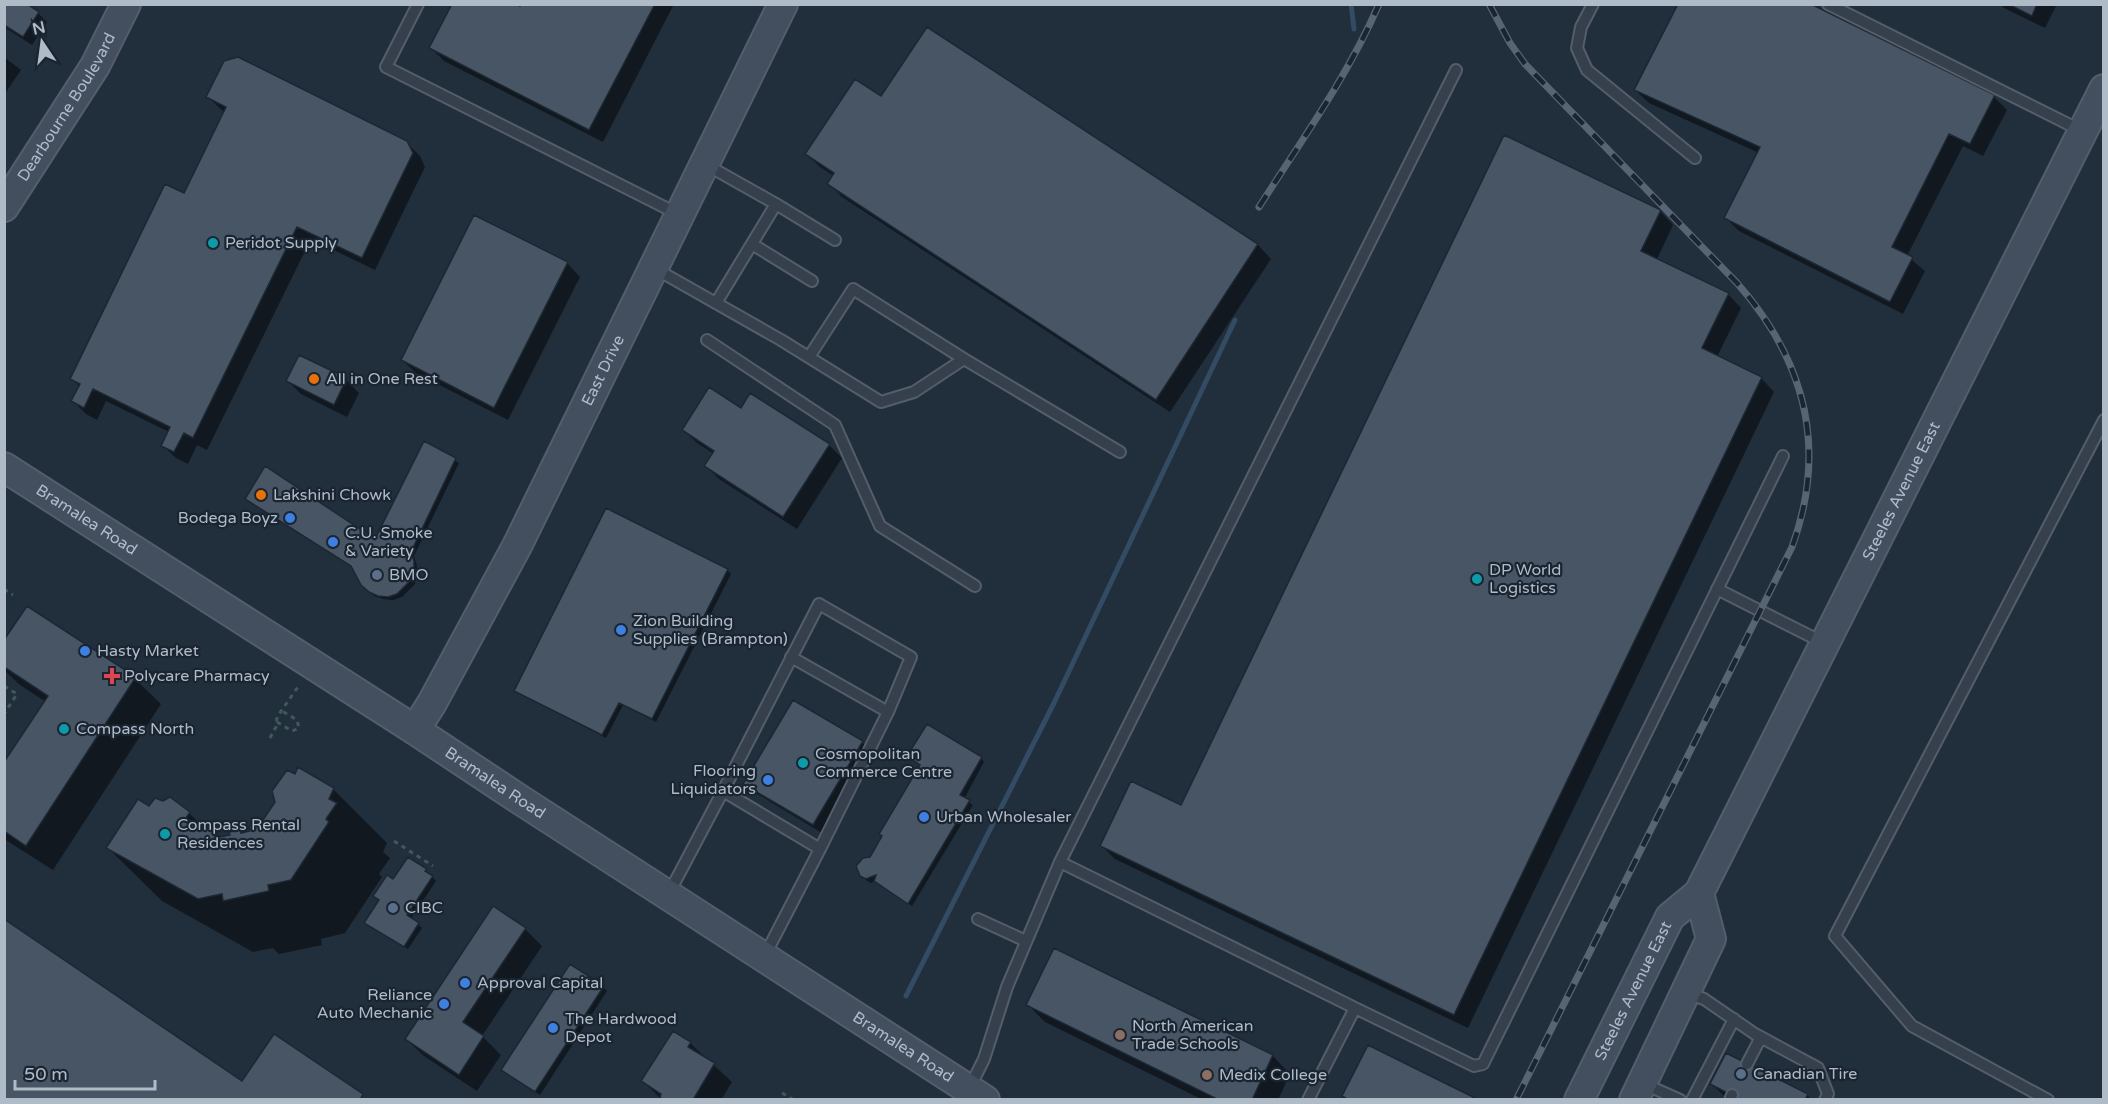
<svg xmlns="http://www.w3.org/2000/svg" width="2108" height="1104" viewBox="0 0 2108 1104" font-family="'Varela Round',sans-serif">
  <rect width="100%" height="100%" fill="#212e3c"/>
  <path fill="#0007" d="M4,4H25L38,13L47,22L32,45L4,27Z
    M523,4H674L603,142L444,61L431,48L521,8Z
    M2000,4H2057L2045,28L2004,8Z
    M927,29L1258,245L1271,259L1170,412L842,197L829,184L834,176L820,167L807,154L882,98Z
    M4,57L21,70L4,95Z
    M1635,90L1994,97L2007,110L1983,156L1963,146L1907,256L1925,271L1903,314L1739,231L1726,218L1759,153L1649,103Z
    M208,97L406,142L420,156L425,167L375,270L311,239L207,450L197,445L188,464L176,458L162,445L169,432L106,401L97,420L86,414L73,401L80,387L72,378L185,195L225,113Z
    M1660,211L1673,225L1657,259L1728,294L1741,308L1717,357L1761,378L1774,392L1468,1028L1115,859L1102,846L1182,807Z
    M567,263L580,277L508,420L416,373L402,360Z
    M346,380L359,393L347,417L301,394L288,381Z
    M741,410L829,445L842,458L797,529L719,479L706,466L714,454L697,443L684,430Z
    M424,443L459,463L414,556L417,566L415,584L402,597L393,600L383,599L374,596L362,585L375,541Z
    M727,570L731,574L656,722L623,705L606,738L520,694L516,690Z
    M27,608L135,679L161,704L53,870L4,839V765L46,702L20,685L4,670V643Z
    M862,742L871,751L822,833L754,792L745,784Z
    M981,758L984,762L964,799L973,805L912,906L876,881L871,883L866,880L861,876L871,858Z
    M333,789L387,843L383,852L390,858L379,874L382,877L345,933L321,939L322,945L279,954L273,948L253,952L162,901L108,848L150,808L189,813L201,825L202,823L221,839L240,831L242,834L252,832L262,825Z
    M426,870L436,881L411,919L422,928L408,949L366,923L393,882Z
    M525,929L542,946L482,1036L501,1055L477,1091L424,1056L406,1039Z
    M1055,950L1273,1056L1290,1074L1278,1100H1203L1045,1022L1028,1005Z
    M603,987L607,991L540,1095L503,1070Z
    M690,1043L732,1082L721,1100H662L643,1081Z
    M1726,1055L1807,1095L1812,1100H1730L1725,1097L1712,1084Z"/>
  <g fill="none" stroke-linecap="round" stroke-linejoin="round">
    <path stroke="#344b64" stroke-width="5" d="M1351,4L1354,29
      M906,996L1054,703L1235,320"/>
  </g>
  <path fill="#475565" stroke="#1c2733" stroke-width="1.5" d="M4,4H27L39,12L23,37L4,25Z
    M452,4H516L520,6L521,4H655L589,130L429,48Z
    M1678,4H1811L1995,95L1970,144L1949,134L1892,247L1913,257L1890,302L1724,218L1760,147L1634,90Z
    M2008,4H2037L2032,16Z
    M927,27L1258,244L1156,400L827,184L834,173L805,154L855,79L881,96Z
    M238,57L407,141L413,153L362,258L297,227L193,438L184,433L174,452L161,446L170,427L93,389L84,408L71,401L80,384L70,379L165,184L184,193L226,107L206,97L224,61Z
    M1504,135L1661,210L1641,251L1729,293L1702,348L1762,377L1454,1015L1100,846L1131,781L1181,805Z
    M474,215L568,262L494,408L401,360Z
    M299,355L347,378L334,405L286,381Z
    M709,387L741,408L750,393L830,444L783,517L704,466L714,451L682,430Z
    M424,441L456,458L411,552L414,561V571L411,580L397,594L388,597L378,596L369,592L361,585L351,566L245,499L265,466L375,539Z
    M606,508L728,569L652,719L619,703L602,735L514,691Z
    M27,606L136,677L26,846L4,831V762L48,696L4,667V640Z
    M793,700L863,741L813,825L743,784Z
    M927,724L982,757L960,795L970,800L908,904L874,881L876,875L866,879L860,876L856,866L863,858L870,857L882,836L879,834L920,765L907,756Z
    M298,767L334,788L329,799L337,803L326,819L329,822L291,880L268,885L269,891L223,901L222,894L198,899L106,848L138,799L149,806L155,798L163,801L170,797L190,812L186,818L199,825L202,821L217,832L214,835L220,837L230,835L229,832L240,830L241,833L250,831L249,826L261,823L275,802L272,791L287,770L295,774Z
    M408,857L427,869L425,871L433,876L407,915L419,923L404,947L364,923L379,900L373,896L387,875L393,879Z
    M493,906L526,928L463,1022L484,1036L459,1075L405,1039Z
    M4,919L242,1081L274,1034L363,1094L360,1100H4Z
    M1054,948L1273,1055L1252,1100H1219L1026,1005Z
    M570,964L604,986L535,1092L501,1070Z
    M673,1031L691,1042L688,1047L715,1063L693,1100H663L660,1097L661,1094L641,1081Z
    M1368,1045L1479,1100H1349L1342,1096Z
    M1726,1053L1808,1094L1805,1100H1741L1710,1084Z"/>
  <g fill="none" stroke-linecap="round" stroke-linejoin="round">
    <defs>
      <path id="lane" d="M418,4L386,67L680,215
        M1593,4L1581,27L1577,48L1587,70L1695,158
        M1828,4L2082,131
        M705,164L776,204L835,240
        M752,244L812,281
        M654,268L781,340L881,402L914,392L964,359L1120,452
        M716,303L776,204
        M707,340L835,425L880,526L975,586
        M809,357L853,289L964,359
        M1717,589L1824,643
        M791,657L888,712
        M723,791L819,604L911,657L888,712L820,849
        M1060,862L1456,70
        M669,893L723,791L820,849L764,957
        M978,919L1026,941
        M1686,993L1704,999L1755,1034L1818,1068L1828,1094L1825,1100
        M1747,1064L1761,1037
        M1642,1083L1680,1100
        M969,1089L984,1059L1007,987L1060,862L1355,1008
        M1308,1100L1355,1008L1474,1066L1483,1064L1783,456
        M1692,1100L1734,1019
        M1730,1100L1732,1095
        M2048,1100L1912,1026L1835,936L2104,420"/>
      <g id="secondary">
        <path id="s1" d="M4,207L95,66L126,4"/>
        <path id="s2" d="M4,467L415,730L519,799L985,1100"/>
        <path id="s3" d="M415,730L432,703L517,546L783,4"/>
        <path id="s4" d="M1579,1100L1670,917L1699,893L2104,89"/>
        <path d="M1634,1100L1711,939L1699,893"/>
      </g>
    </defs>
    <use href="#lane" stroke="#535e6a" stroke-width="14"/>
    <use href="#secondary" stroke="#535e6a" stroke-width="32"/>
    <path stroke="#41585a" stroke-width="3" stroke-dasharray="4.5 4.5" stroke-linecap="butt" d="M4,589L13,595
      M4,686L17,694L4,714
      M277,722L292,731L299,728L297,720L282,711
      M270,738L276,727L277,717L300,684
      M394,841L433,866
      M782,1093L794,1100"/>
    <use href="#lane" stroke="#35404c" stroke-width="10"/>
    <use href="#secondary" stroke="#434f5f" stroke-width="28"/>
    <defs>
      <path id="rail" d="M1489,4L1510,43L1525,64L1737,283C1805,360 1828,448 1792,547L1516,1100
        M1259,207C1301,141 1348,76 1379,4"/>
    </defs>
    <use href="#rail" stroke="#576473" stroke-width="7"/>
    <use href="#rail" stroke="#1a2531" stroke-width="4.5" stroke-dasharray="14" stroke-linecap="butt"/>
  </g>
  <g fill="#0f9aa8" stroke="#1a2531" stroke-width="2">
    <circle cx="213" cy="243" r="6"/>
    <circle cx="1477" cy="579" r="6"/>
    <circle cx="64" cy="729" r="6"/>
    <circle cx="803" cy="763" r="6"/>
    <circle cx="165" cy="834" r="6"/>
  </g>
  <g fill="#e8710a" stroke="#1a2531" stroke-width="2">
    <circle cx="314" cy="379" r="6"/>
    <circle cx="261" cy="495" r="6"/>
  </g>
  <g fill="#3f7fe0" stroke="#1a2531" stroke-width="2">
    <circle cx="290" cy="518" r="6"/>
    <circle cx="333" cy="542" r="6"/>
    <circle cx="621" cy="630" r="6"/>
    <circle cx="85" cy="651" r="6"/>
    <circle cx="768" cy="780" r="6"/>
    <circle cx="924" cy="817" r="6"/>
    <circle cx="465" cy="983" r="6"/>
    <circle cx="444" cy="1004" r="6"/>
    <circle cx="553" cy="1028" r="6"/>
  </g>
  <g fill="#5c6f8a" stroke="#1a2531" stroke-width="2">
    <circle cx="377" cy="575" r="6"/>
    <circle cx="393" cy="908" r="6"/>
    <circle cx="1741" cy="1074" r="6"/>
  </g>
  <path fill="#e0444e" stroke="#1a2531" stroke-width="2" d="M109 667h6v6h6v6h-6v6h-6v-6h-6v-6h6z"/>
  <g fill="#8d6e63" stroke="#1a2531" stroke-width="2">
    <circle cx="1120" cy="1035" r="6"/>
    <circle cx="1207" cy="1075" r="6"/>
  </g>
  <g text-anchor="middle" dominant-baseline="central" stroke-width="4.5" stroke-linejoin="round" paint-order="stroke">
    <g font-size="16" fill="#b0bbc8" stroke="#1a2531">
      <text stroke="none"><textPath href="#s1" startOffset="118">Dearbourne Boulevard</textPath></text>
      <text stroke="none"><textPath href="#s3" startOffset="406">East Drive</textPath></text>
      <text stroke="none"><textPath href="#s4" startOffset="692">Steeles Avenue East</textPath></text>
      <text stroke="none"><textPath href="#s2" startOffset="98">Bramalea Road</textPath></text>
      <text stroke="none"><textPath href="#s2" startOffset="584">Bramalea Road</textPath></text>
      <text stroke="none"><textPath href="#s4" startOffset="122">Steeles Avenue East</textPath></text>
      <text stroke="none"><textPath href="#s2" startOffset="1070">Bramalea Road</textPath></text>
    </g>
    <g font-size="16" fill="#b0bbc8" stroke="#1a2531" text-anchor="start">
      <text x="225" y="243">Peridot Supply</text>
      <text x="326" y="379">All in One Rest</text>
      <text x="273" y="495">Lakshini Chowk</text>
      <text x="278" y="518" text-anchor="end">Bodega Boyz</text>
      <text x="345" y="533">C.U. Smoke<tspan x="345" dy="18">&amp; Variety</tspan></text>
      <text x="1489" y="570">DP World<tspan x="1489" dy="18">Logistics</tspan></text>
      <text x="389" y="575">BMO</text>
      <text x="633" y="621">Zion Building<tspan x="633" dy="18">Supplies (Brampton)</tspan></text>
      <text x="97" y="651">Hasty Market</text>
      <text x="124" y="676">Polycare Pharmacy</text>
      <text x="76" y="729">Compass North</text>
      <text x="815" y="754">Cosmopolitan<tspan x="815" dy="18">Commerce Centre</tspan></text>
      <text x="756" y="771" text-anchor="end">Flooring<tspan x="756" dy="18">Liquidators</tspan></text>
      <text x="936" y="817">Urban Wholesaler</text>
      <text x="177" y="825">Compass Rental<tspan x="177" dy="18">Residences</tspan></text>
      <text x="405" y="908">CIBC</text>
      <text x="477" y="983">Approval Capital</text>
      <text x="432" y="995" text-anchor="end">Reliance<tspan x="432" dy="18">Auto Mechanic</tspan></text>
      <text x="565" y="1019">The Hardwood<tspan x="565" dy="18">Depot</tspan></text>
      <text x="1132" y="1026">North American<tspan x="1132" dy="18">Trade Schools</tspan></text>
      <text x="1753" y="1074">Canadian Tire</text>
      <text x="1219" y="1075">Medix College</text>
    </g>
  </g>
  <rect width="2108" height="1104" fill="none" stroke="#b0bbc8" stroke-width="12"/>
  <g transform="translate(42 42) rotate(347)" stroke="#1a2531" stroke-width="4.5" paint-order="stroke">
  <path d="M0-4.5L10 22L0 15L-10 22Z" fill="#b0bbc8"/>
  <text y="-9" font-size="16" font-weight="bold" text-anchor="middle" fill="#b0bbc8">N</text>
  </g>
  <path d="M15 1080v9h140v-9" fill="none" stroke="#b0bbc8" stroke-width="3"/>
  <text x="24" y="1080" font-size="18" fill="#b0bbc8" stroke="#1a2531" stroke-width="4.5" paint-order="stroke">50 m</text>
</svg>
